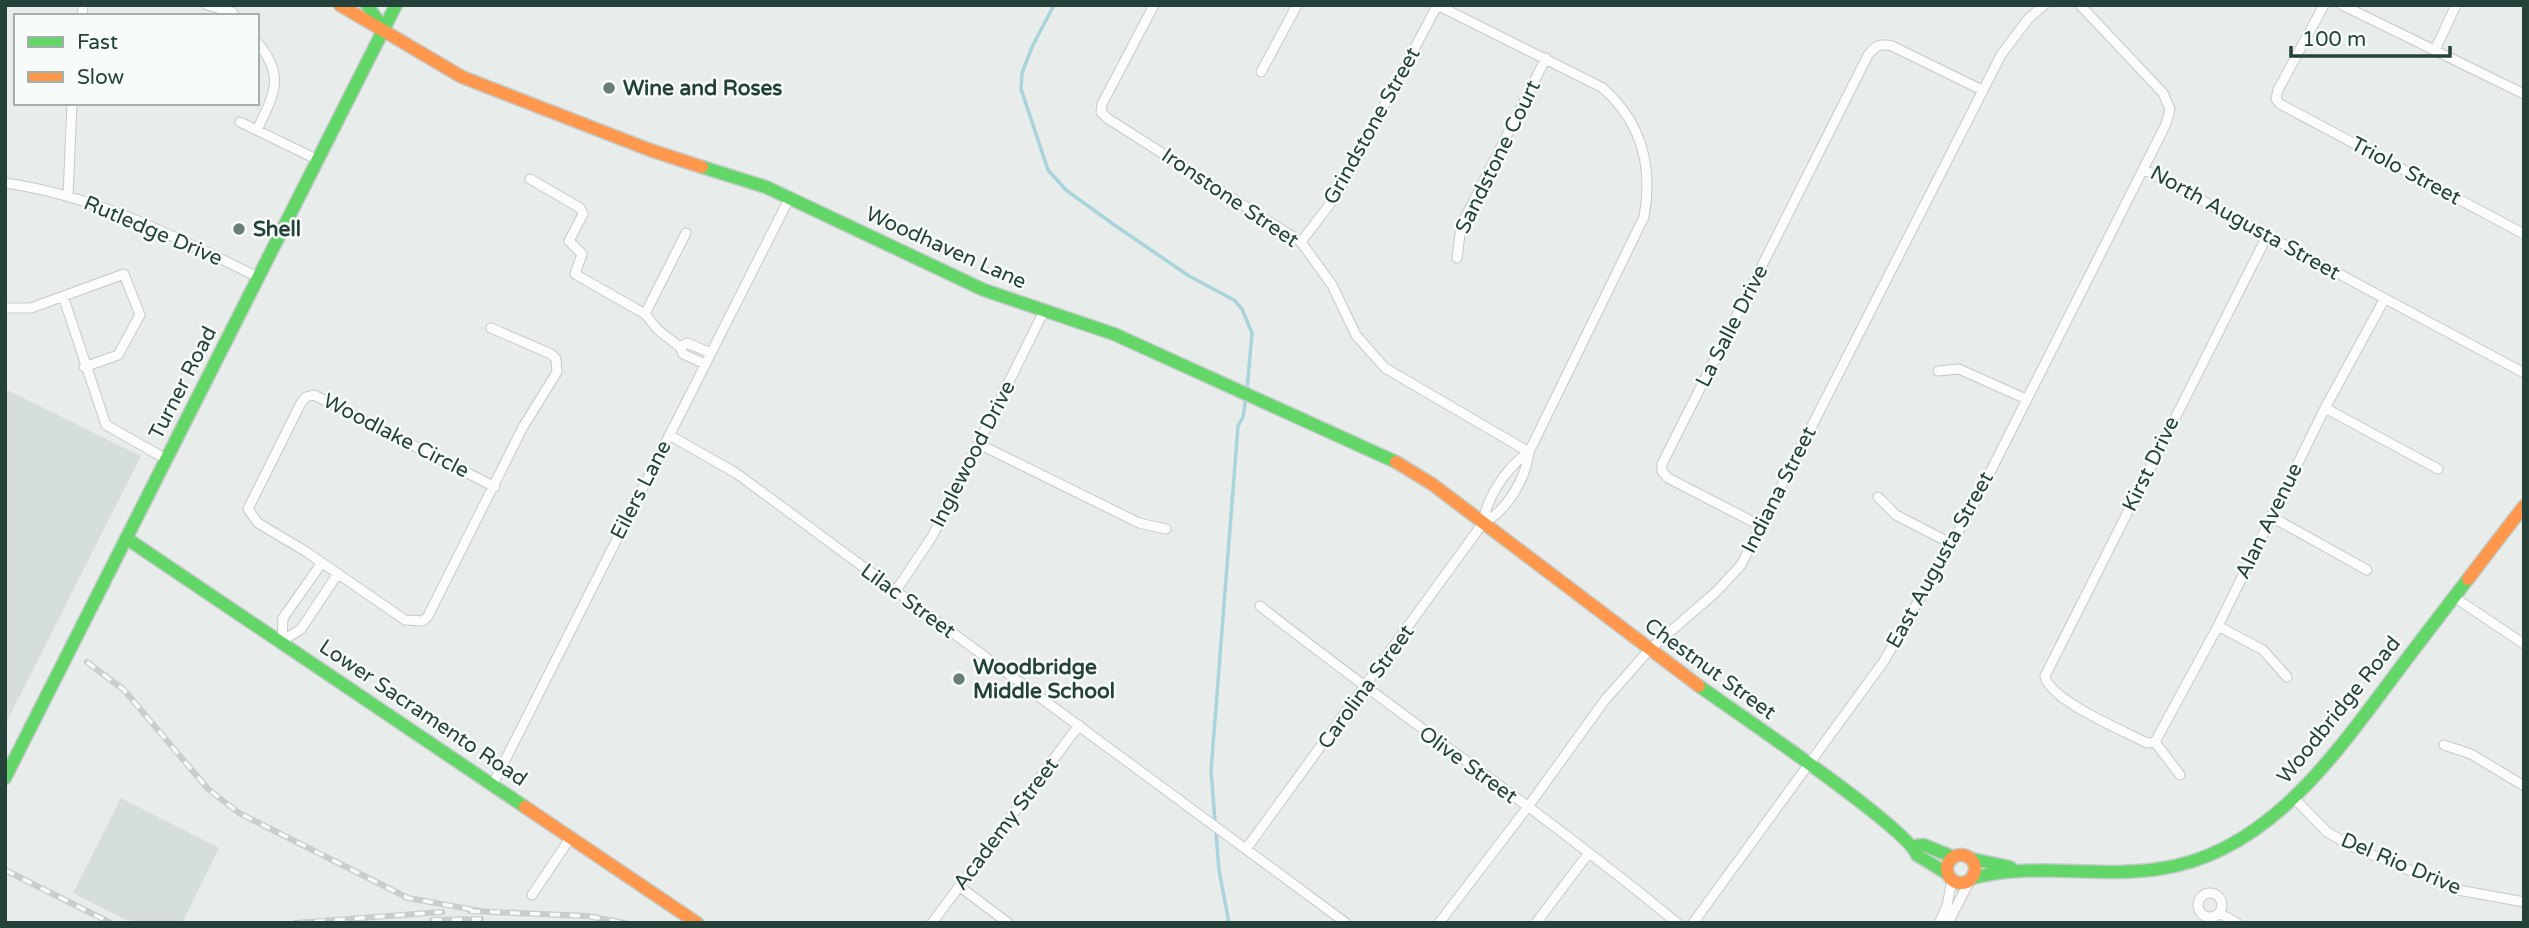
<svg xmlns="http://www.w3.org/2000/svg" width="2529" height="928" viewBox="0 0 2529 928" font-family="'Varela Round',sans-serif">
  <rect width="100%" height="100%" fill="#e8edeb"/>
  <path fill="#d6dedb" d="M5,389L141,456L5,725Z
    M121,798L219,848L182,923H140L124,919L73,893Z"/>
  <g fill="none" stroke-linecap="round" stroke-linejoin="round">
    <path stroke="#a9d4db" stroke-width="3.5" d="M1054,5L1032,47L1022,73L1021,89L1048,170L1066,190L1113,224L1189,276L1234,300L1242,309L1252,333L1247,390
      M1229,923L1219,870L1211,771L1238,426L1243,417L1246,397"/>
    <defs>
      <path id="street" d="M207,5L232,12L235,16
        M1154,5L1102,104L1101,112L1107,118L1301,242L1332,285L1356,335L1385,368L1529,452
        M2324,5L2278,90L2276,99L2280,104L2524,234
        M2342,5L2524,94
        M82,16L83,5
        M2435,50L2456,5
        M1261,72L1297,5
        M240,122L318,160
        M257,130C274,94 286,76 257,42
        M2143,169L2524,373
        M530,179L580,208L583,214L569,241L582,254L575,274L645,314L658,330L680,347L683,354L705,364
        M5,183C97,196 176,237 258,277
        M68,196L72,103
        M1301,242L1336,196L1437,6
        M1457,258L1461,226L1546,58
        M63,296L106,425L166,459
        M5,308H31L124,274L140,315L118,355L84,367
        M645,314L686,233
        M491,328L551,354L556,359L557,372L523,427L428,616L423,621L405,620L305,551L258,523L248,509L301,403L306,397L314,395L495,487
        M680,347L687,343L711,353
        M1938,371L1959,369L2026,399
        M2325,408L2438,469
        M669,435L736,473L1346,923
        M979,444L1139,523L1166,529
        M1878,497L1896,515L1952,544
        M2270,516L2367,570
        M1483,523C1487,496 1507,467 1529,452
        M1761,526L1668,478L1662,471V464L1868,55C1875,46 1880,43 1892,46L1982,90
        M895,592L933,535L1044,311
        M2454,597L2524,644
        M1260,606C1397,714 1543,812 1677,923
        M2218,626L2263,650L2287,677
        M282,641L283,618L321,564
        M282,641L301,629L337,575
        M2155,742L2147,743C2124,731 2049,700 2045,676L2266,238
        M2155,742L2218,626L2325,408L2384,300
        M2155,742L2180,775
        M2444,745L2471,754L2524,786
        M493,784L790,197
        M2293,797L2327,832L2353,847L2458,890L2524,902
        M1246,849L1483,523C1507,511 1526,478 1529,452L1644,217C1653,168 1642,123 1603,88L1437,5
        M959,886L1008,923
        M2198 905a12 12 0 1 1 24 0a12 12 0 1 1-24 0Z
        M532,895L571,837
        M2219,913L2237,923
        M932,923L1079,725
        M1439,923L1527,808L1605,700L1649,650L1716,592L1741,565L2001,55L2028,19L2044,5
        M1536,923L1588,854
        M1693,923L1884,661L1975,502L2166,124L2170,109L2163,93L2080,5
        M1939,923L1947,906L1952,880
        M1948,923L1969,882"/>
      <path id="fast" d="M367,5L381,25
        M702,167L766,187L984,290L1114,334L1396,462
        M126,538L525,807
        M1699,686C1734,711 1908,828 1917,855L1948,874
        M5,778L396,5
        M1914,846L1924,845L1953,857
        M1972,859L2010,867
        M1973,878C2035,862 2096,878 2158,869C2263,855 2329,763 2388,684C2414,649 2441,614 2468,579"/>
      <path id="slow" d="M340,5L462,77L650,150L702,167
        M1396,462L1432,484L1699,686
        M2468,579L2524,506
        M525,807L697,923
        M1947 869a14 14 0 1 1 28 0a14 14 0 1 1-28 0Z"/>
    </defs>
    <use href="#street" stroke="#c5cac8" stroke-width="11"/>
    <use href="#fast" stroke="#c3cbc8" stroke-width="15"/>
    <use href="#slow" stroke="#c3cbc8" stroke-width="15"/>
    <use href="#street" stroke="#fcfcfc" stroke-width="9"/>
    <use href="#fast" stroke="#63d668" stroke-width="12"/>
    <use href="#slow" stroke="#ff974d" stroke-width="12"/>
    <defs>
      <path id="rail" d="M87,662L124,690L208,789L239,813L408,898L480,911
        M5,870L111,923
        M470,911L587,916L625,923
        M432,920L481,919
        M295,923L442,912"/>
    </defs>
    <use href="#rail" stroke="#c9cdcc" stroke-width="6"/>
    <use href="#rail" stroke="#f7fbf9" stroke-width="3.5" stroke-dasharray="10" stroke-linecap="butt"/>
  </g>
  <g fill="#697e78" stroke="#f7fbf9" stroke-width="2.5">
    <circle cx="609" cy="88" r="7"/>
    <circle cx="239" cy="229" r="7"/>
    <circle cx="959" cy="679" r="7"/>
  </g>
  <g text-anchor="middle" dominant-baseline="central" stroke-width="5" stroke-linejoin="round" paint-order="stroke">
    <g font-size="21" font-weight="bold" fill="#24423a" stroke="#f7fbf9" text-anchor="start">
      <text x="623" y="88">Wine and Roses</text>
      <text x="253" y="229">Shell</text>
      <text x="973" y="667">Woodbridge<tspan x="973" dy="24">Middle School</tspan></text>
    </g>
    <g font-size="21" fill="#24423a" stroke="#f7fbf9">
      <text transform="translate(1372 126) rotate(-61)">Grindstone Street</text>
      <text transform="translate(1498 157) rotate(-64)">Sandstone Court</text>
      <text transform="translate(2406 171) rotate(28)">Triolo Street</text>
      <text transform="translate(1230 198) rotate(34)">Ironstone Street</text>
      <text transform="translate(2245 223) rotate(29)">North Augusta Street</text>
      <text transform="translate(153 231) rotate(23)">Rutledge Drive</text>
      <text transform="translate(946 248) rotate(24)">Woodhaven Lane</text>
      <text transform="translate(1732 326) rotate(-63)">La Salle Drive</text>
      <text transform="translate(183 383) rotate(-63)">Turner Road</text>
      <text transform="translate(396 436) rotate(27)">Woodlake Circle</text>
      <text transform="translate(973 454) rotate(-63)">Inglewood Drive</text>
      <text transform="translate(2151 464) rotate(-64)">Kirst Drive</text>
      <text transform="translate(641 490) rotate(-63)">Eilers Lane</text>
      <text transform="translate(1779 490) rotate(-63)">Indiana Street</text>
      <text transform="translate(2269 521) rotate(-64)">Alan Avenue</text>
      <text transform="translate(1940 560) rotate(-61)">East Augusta Street</text>
      <text transform="translate(908 601) rotate(36)">Lilac Street</text>
      <text transform="translate(1710 669) rotate(36)">Chestnut Street</text>
      <text transform="translate(1366 687) rotate(-54)">Carolina Street</text>
      <text transform="translate(2339 710) rotate(-51)">Woodbridge Road</text>
      <text transform="translate(423 713) rotate(34)">Lower Sacramento Road</text>
      <text transform="translate(1468 765) rotate(36)">Olive Street</text>
      <text transform="translate(1006 824) rotate(-53)">Academy Street</text>
      <text transform="translate(2401 864) rotate(23)">Del Rio Drive</text>
    </g>
  </g>
  <rect width="2529" height="928" fill="none" stroke="#24423a" stroke-width="14"/>
  <rect x="14" y="14" width="245" height="91" fill="#f7fbf9" stroke="#a3b1ad" stroke-width="2"/>
  <rect x="28" y="37" width="35" height="10" fill="#63d668" stroke="#a3b1ad" stroke-width="2"/>
  <text x="77" y="49" font-size="21" fill="#24423a">Fast</text>
  <rect x="28" y="72" width="35" height="10" fill="#ff974d" stroke="#a3b1ad" stroke-width="2"/>
  <text x="77" y="84" font-size="21" fill="#24423a">Slow</text>
  <path d="M2291 46v10h159v-10" fill="none" stroke="#24423a" stroke-width="3.5"/>
  <text x="2302" y="46" font-size="21" fill="#24423a" stroke="#f7fbf9" stroke-width="5" paint-order="stroke">100 m</text>
</svg>
